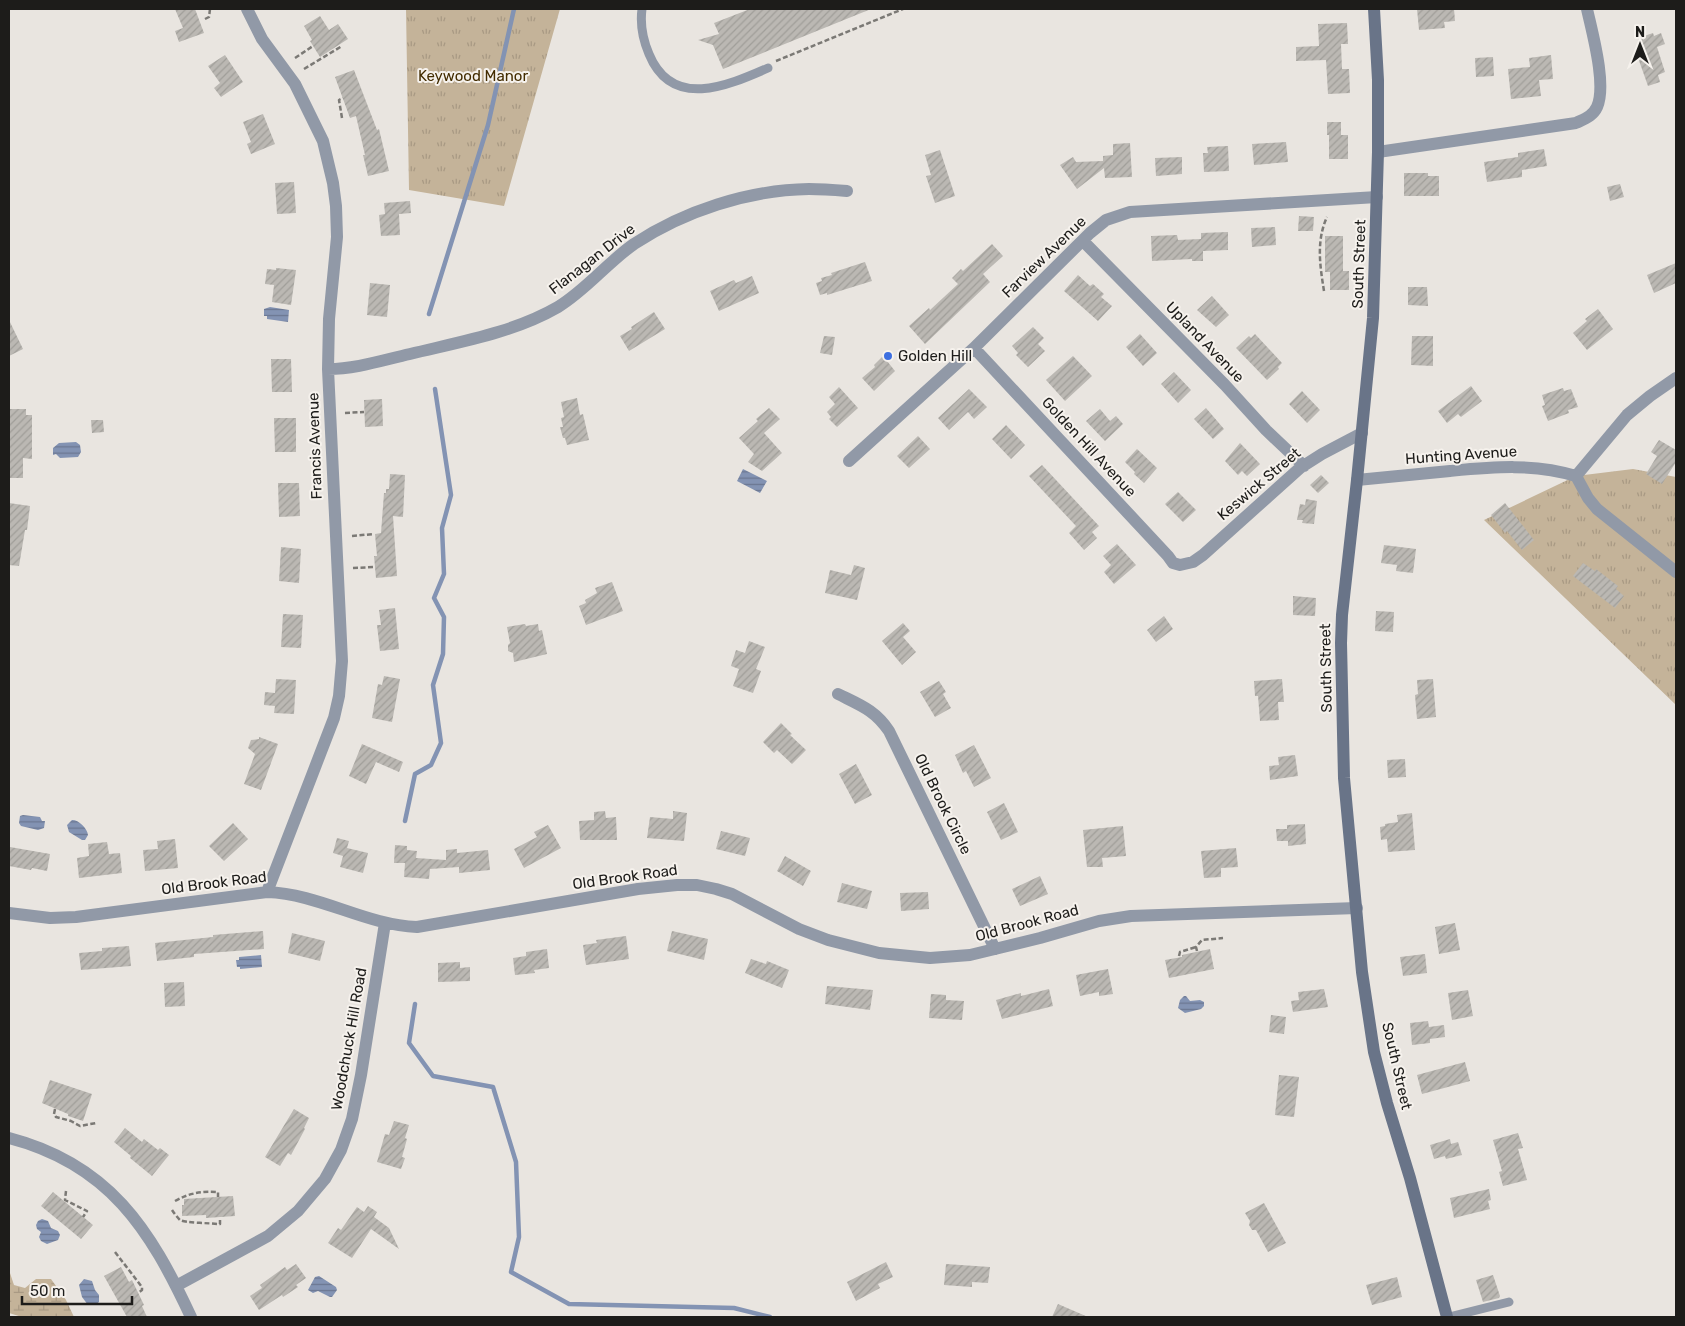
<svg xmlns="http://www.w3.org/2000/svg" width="1685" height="1326" viewBox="0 0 1685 1326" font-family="Rubik,sans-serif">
  <defs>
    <pattern id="wetland-marsh" width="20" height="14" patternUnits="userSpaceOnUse" patternTransform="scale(1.25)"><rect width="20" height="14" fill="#c4b399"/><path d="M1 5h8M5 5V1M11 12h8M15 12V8" fill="none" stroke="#a89983"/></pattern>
    <pattern id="park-tufts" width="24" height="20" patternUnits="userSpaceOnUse" patternTransform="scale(1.25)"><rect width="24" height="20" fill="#c4b399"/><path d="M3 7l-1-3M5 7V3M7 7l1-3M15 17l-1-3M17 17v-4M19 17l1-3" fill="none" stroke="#a89983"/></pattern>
    <pattern id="water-rules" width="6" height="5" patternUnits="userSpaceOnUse" patternTransform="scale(1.25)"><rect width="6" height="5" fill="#8393b3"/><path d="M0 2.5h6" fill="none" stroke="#6b7791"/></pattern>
    <pattern id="building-hatch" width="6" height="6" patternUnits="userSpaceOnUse" patternTransform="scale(1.25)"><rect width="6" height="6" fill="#bbb8b3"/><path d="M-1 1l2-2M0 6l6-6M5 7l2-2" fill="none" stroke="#a09e99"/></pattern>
  </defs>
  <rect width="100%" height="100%" fill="#e9e5e0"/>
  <path fill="url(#wetland-marsh)" d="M9,1270L14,1285L25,1288L36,1279H51L66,1300L74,1317H22L9,1313Z"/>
  <path fill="url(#park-tufts)" d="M406,9H560L504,206L409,190Z
    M1633,469L1676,477V705L1484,520L1576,476Z"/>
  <path fill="url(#water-rules)" d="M270,307L289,310L288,322L267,319V316H264V309Z
    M76,442L80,445L81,452L78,457L60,458L56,454L53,455V448L59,443Z
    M743,469L767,481L760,493L737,481Z
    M23,815L40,817L42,821H45L44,828L38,830L21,826L19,823L20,816Z
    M72,820C79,820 87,828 88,835L85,840H82L69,832L67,825Z
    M261,955L262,967L240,969V967H237L236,960H239V957Z
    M1184,996H1186L1190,1001L1200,1000L1204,1002V1006L1201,1009L1185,1013L1178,1008L1180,1000Z
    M42,1219L48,1221L51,1228L58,1231L60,1235L58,1240L47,1244L41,1241L39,1237L41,1232L37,1229L36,1225L38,1221Z
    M319,1276L336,1287L337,1290L332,1297H330L318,1291L313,1293L308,1290L315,1277Z
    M84,1279L92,1281L95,1290L99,1295V1302L95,1305H88L82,1297L79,1285Z"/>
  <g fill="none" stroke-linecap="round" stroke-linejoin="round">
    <path stroke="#8393b3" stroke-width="4.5" d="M429,314L488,125L514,9
      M405,821L415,774L431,765L441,743L433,685L443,654L444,617L434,598L444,574L442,528L451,495L435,389
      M415,1004L409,1043L433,1076L493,1087L516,1162L519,1237L511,1272L569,1304L734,1308L770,1317"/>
  </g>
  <path fill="url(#building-hatch)" d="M175,9H195L204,33L179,42L175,31L183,28Z
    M750,9H871L723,69L713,45L698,40L719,34L714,23Z
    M1417,9H1454L1455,21L1444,22L1445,28L1419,30Z
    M320,16L329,30L338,24L348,39L320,57L310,41L312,40L304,26Z
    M1347,23L1348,44H1341L1342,69H1349L1350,93L1328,94L1326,60L1296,61V47L1319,46L1318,24Z
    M1653,33L1654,36L1661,33L1665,44L1657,47L1665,72L1658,75L1660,82L1648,86L1637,55L1643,53L1638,38Z
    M225,55L243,82L221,97L214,88L220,83L208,66Z
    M1551,55L1553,79L1539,80L1541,96L1511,99L1508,69L1530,67L1529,58Z
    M1493,57L1494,76L1476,77L1475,58Z
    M354,70L377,130L379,129L389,171L368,176L363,155H365L356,116L350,118L335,77Z
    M263,114L275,144L251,154L247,144L251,142L243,122Z
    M1327,122H1341V135H1348V159H1329V135H1327Z
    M1286,142L1288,162L1254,165L1252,144Z
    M1130,143L1132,177L1105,178L1104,168L1077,189L1060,165L1073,157L1076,162L1103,161V156L1113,155V144Z
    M1228,146L1229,171L1204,172L1203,153H1208L1207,147Z
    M1544,149L1547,166L1522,170V177L1487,182L1484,162L1518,157V153Z
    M940,150L955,196L935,203L926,176L931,175L925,155Z
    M1182,157V174L1156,176L1155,158Z
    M1404,173H1428V176H1439V196H1404Z
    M294,182L296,213L277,214L275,183Z
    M1620,184L1624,197L1610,201L1607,187Z
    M410,201L411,213L399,214L400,235L381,236L379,215L385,214L384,203Z
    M1299,216L1314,217L1313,231H1298Z
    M1275,227L1276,245L1252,247L1251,228Z
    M1228,232V250L1203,251V261H1192V259L1152,261L1151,236L1177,235L1178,240L1201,239V233Z
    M1325,236H1343V271H1349V290H1330V272H1325Z
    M992,244L1003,256L983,274L990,282L925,344L909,326L929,308L930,310L958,284L952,278L961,269L963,271Z
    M865,262L872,281L827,295V293L820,295L816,283L822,281L821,278L832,275L831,273Z
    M1676,263V283L1654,293L1647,275Z
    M276,268L296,270L291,305L272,302L274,285L265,284L267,269L276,270Z
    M1078,275L1090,286L1093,284L1104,294L1101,297L1112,306L1098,321L1064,291Z
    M752,276L759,293L719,311L710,291L734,280L736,283Z
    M370,283L390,285L387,317L367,315Z
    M1408,287H1427L1428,306L1408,305Z
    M1212,296L1229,315L1216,327L1197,310Z
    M1598,309L1613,329L1587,350L1573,333L1587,321L1585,319Z
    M654,312L665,329L629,351L620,336L632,329L631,327Z
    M9,320L23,349L9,356Z
    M1033,327L1044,338L1038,344L1045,351L1028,367L1016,355L1018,353L1012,346Z
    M1140,334L1157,353L1143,366L1126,347Z
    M1255,334L1282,363L1278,367L1279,369L1267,380L1236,348L1249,336L1251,338Z
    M824,336L835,337L832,355L820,353Z
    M1412,336H1433V366L1411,365Z
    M883,356L895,371L874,391L862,378L875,367L874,365Z
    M1073,356L1092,376L1065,401L1046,380Z
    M271,359H291L292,392H272Z
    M1174,372L1191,390L1178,403L1161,384Z
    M1471,386L1482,401L1461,417L1458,414L1447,423L1438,411Z
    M839,387L858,408L837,427L829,419L831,417L827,412L835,404L829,397Z
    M1563,388L1564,391L1571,389L1578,407L1568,410L1569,413L1548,421L1542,406L1545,405L1542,395Z
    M969,389L987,407L974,419L968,412L949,430L938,418Z
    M1302,391L1320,410L1307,423L1289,404Z
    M577,398L580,415L583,414L589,440L567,445L565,438H563L560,427H563L561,418L564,417L561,402Z
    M382,399L383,426L365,427L364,400Z
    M769,408L780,419L764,433L782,453L762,471L748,462L754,454L739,438L758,421L756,419Z
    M1206,408L1224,429L1213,439L1194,419Z
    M9,409H26V415H32V459L23,458V478H9Z
    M1100,409L1110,421L1116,416L1123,424L1105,441L1086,421Z
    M274,418H296V452H275Z
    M91,420H103L104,432L92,433Z
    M1006,425L1025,445L1011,459L992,439Z
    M918,436L930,449L909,468L897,456Z
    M1659,440L1676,450V462L1662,484L1646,474L1657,456L1651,452Z
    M1240,443L1260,464L1247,476L1242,471L1238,475L1225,461Z
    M1137,449L1157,468L1144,483L1134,474L1135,472L1125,462Z
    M1042,465L1099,526L1092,532L1097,538L1084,550L1069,533L1076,526L1029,476Z
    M390,474L405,475L403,517L393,516L397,576L376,578L374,556H377L375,534L381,533L384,493H386V489H389Z
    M1321,475L1329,483L1318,493L1310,485Z
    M278,483H299L300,516L279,517Z
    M1178,492L1196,510L1183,522L1165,504Z
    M1306,499L1317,501L1314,524L1302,523L1303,520H1297L1300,504L1305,505Z
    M9,503L30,506L27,530H25L19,566L9,565Z
    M1505,503L1534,540L1522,550L1507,531L1505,533L1491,515Z
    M1117,544L1136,565L1114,584L1104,572L1111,565L1103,556Z
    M1384,545L1416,549L1413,573L1396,571L1397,565L1381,563Z
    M281,547L301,549L299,583L279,581Z
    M1583,563L1595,571L1596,569L1618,586L1616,589L1624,596L1615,608L1573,576Z
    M854,565L865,568L857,600L825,593L830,570L851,575Z
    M612,582L623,611L586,625L579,606L586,603L585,600L597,593L595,588Z
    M1293,596L1316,598L1315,616L1293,615Z
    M395,608L399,649L380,651L377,625H381L379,610Z
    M1376,611L1394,612L1393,632L1375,631Z
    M283,614L303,615L301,648L281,647Z
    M1164,616L1173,629L1156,642L1147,630Z
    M903,623L910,631L903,637L916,652L902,665L882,641Z
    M525,624L526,626L538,624L539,631L542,630L547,654L514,662L513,653L508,651V645L510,643L507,627Z
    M749,641L765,647L756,669L761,671L753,693L733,686L739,669L731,666L736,650L745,653Z
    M384,676L400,679L392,722L372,718L378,684L382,685Z
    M276,679L296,680L294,714L274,713L275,706L264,705L265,692L275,693Z
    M1282,679L1284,702H1278L1279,720L1260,721L1258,696H1255L1254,681Z
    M1433,679L1436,717L1417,719L1415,695L1418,694L1417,680Z
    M939,681L946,692L943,694L951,708L935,717L920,692Z
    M781,723L792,734L790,735L806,750L792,764L777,750L774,753L763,742Z
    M259,737L278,744L261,790L244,784L255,754L248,748L251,740L259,739Z
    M362,744L403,762L399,772L376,762L366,784L349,776Z
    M974,745L991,778L974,787L966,771L963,773L955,755Z
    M1295,755L1298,776L1270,780L1269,766L1279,765L1278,757Z
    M1405,759L1406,777L1388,778L1387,760Z
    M856,764L872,795L855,804L839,774Z
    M1004,803L1018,832L1001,840L987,812Z
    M605,811L606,818L616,817L617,840H580L579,821L594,820V812Z
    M673,811L687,813L684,841L647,838L650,817L673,819Z
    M1412,813L1415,850L1388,852L1387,839L1381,840L1380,827L1385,826V824L1398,822L1397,815Z
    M233,823L248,839L224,861L209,846Z
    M1305,824L1306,844L1288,846V841H1277L1276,829H1287V825Z
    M548,825L561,848L524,868L514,849L537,837L534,832Z
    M1123,826L1126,856L1102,858L1103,867H1087L1083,830Z
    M721,831L750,838L745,856L716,849Z
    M337,838L349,841L347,848L368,853L363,873L340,867L343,856L333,853Z
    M175,839L178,868L145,871L143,850L158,849L157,841Z
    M107,842L109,854L120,853L122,873L79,878L77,858L89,856L88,844Z
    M395,845L407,846V850L417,851L416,858L446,860V850L457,849V853L488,850L490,870L459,873V867L430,869L429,879L404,877L405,863H394Z
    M10,847L50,854L47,871L32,868L31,870L9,866Z
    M1236,848L1238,867L1221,868V877L1204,878L1201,851Z
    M785,856L811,871L803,886L777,871Z
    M1040,876L1048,894L1020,906L1012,889Z
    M842,883L872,891L867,909L837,902Z
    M928,892L929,909L901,911L900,893Z
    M1455,923L1460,950L1439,954L1435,927Z
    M263,931L264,949L194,954V957L157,961L155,943L213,937V935Z
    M672,931L708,939L704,960L667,951Z
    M292,933L325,941L320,961L288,953Z
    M626,936L629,959L586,965L583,945L597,943L596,940Z
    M129,946L131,966L81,970L79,953L102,951V948Z
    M547,949L549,968L534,970L535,973L515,975L513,958L526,956V952Z
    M1210,949L1214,969L1169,978L1165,960L1182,957V955Z
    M1425,954L1427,973L1403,976L1400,957Z
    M751,959L766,964L767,961L789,970L782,988L745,973Z
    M460,962V968L470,967V981L438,982V963Z
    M1108,969L1113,994L1099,996V992L1080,996L1076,975Z
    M184,982L185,1006L165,1007L164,983Z
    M827,986L873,990L870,1010L825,1004Z
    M1049,989L1053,1006L1002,1019L996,1000L1021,993V996Z
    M1324,989L1328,1007L1293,1012L1291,1001L1299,1000L1298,992Z
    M1468,990L1473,1016L1452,1020L1448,993Z
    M931,994L946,995V1000L964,1001L962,1020L929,1018Z
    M1271,1015L1286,1017L1284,1034L1269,1032Z
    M1428,1021L1429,1027L1444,1025L1445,1037L1430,1039V1043L1412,1045L1410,1023Z
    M1465,1062L1470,1081L1422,1094L1417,1075Z
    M1279,1075L1299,1077L1294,1117L1275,1115Z
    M50,1080L92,1094L83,1121L68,1116V1114L42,1103Z
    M294,1109L309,1118L304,1128L305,1129L291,1155L288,1153L280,1166L265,1157Z
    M394,1121L409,1125L405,1138L407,1139L402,1157L405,1158L401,1169L377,1162L385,1134L389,1135Z
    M125,1128L142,1142L144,1139L158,1150L160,1148L169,1155L152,1176L130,1158L131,1156L114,1142Z
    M1518,1133L1523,1148L1518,1149L1527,1180L1503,1186L1499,1172L1502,1171L1493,1140Z
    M1450,1139L1451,1144L1458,1142L1462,1155L1446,1159L1445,1156L1434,1159L1430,1145Z
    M1489,1189L1491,1200L1488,1201L1490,1209L1454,1218L1450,1198Z
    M53,1192L93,1225L81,1239L41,1206Z
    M233,1196L235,1216L206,1218V1215L182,1216V1205H184V1199Z
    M1264,1203L1286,1243L1268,1252L1256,1230H1252L1249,1225L1250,1221L1245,1213Z
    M368,1206L377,1212L374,1217L389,1228L399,1249L371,1229L352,1258L328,1243L338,1228L341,1230L357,1207L364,1212Z
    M886,1262L893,1277L878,1284L880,1288L856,1301L847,1282Z
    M296,1264L306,1278L296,1285L298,1287L283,1297L282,1295L259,1310L250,1296L262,1288L260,1285L285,1267L287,1270Z
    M946,1264L990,1267L988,1283L972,1282V1287L944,1285Z
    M121,1267L129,1282L132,1280L144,1305L142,1306L147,1317H127L104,1276Z
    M1493,1275L1500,1296L1499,1298L1483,1302L1476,1280Z
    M1397,1277L1402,1297L1372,1305L1366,1285Z
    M1058,1304L1088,1317H1052Z"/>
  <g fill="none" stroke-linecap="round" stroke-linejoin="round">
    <path stroke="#7b7975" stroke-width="2.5" stroke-dasharray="5 2.5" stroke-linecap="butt" d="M205,19L209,17L210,9
      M295,58L313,46
      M776,61L903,9
      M304,69L342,46
      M342,118L339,100L343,98
      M1324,291C1320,266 1316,241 1327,217
      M345,413L364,412
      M352,536L374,534
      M353,568L375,567
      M1197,951L1196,947L1202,940L1223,938
      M1179,956L1180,952L1196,947
      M55,1109L54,1114L56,1117L71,1121L80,1126L96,1123
      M66,1191L65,1200L87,1211L83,1217
      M175,1201C189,1193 202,1191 218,1192V1197
      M172,1210C174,1213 177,1217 180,1220C185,1223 210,1223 218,1224H220V1220
      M115,1252L142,1287V1290L138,1293"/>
    <path stroke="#9199a7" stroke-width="9" d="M642,9C640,24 643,40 649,54C672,110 727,86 768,68
      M1449,1317L1509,1302"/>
    <path stroke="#9199a7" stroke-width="12" d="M247,9L262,39L295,84L323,141L333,183L336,206L337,237L329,319L328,369L342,661L339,696L334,718L267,892
      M1378,152L1576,123C1584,119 1593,116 1597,107C1607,85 1592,32 1587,9
      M1083,241L1225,385L1266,430L1304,466
      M974,348L1168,556L1173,563L1180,565L1193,562L1203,555L1300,468L1322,454L1362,433
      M328,369C356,369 383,360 410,354C459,342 513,333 558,307C586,290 607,263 634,244C684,211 748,190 809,189C822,189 835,190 847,191
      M849,461L974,348L1090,233L1106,220L1130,212L1377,197
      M1576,476L1627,415L1650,396L1676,378
      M1357,480C1388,477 1419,474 1450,471C1493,467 1534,463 1576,476L1588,498L1597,509L1676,572
      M838,694C860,705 875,710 889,731L995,949
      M9,913L50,918L76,917L267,892C320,894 365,925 417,927L638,889L677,885H697L716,889L732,894L799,929L828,940L879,953L930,958L970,955L1040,938L1099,921L1131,916L1357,908
      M9,1138C109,1164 150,1229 191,1317
      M176,1286L268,1236L298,1211L325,1179L341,1150L352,1119L361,1075L385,923"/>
    <path stroke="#697488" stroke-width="12" d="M1374,9L1378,80V152L1373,318L1357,480L1342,615L1341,643L1344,778L1362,972L1374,1052L1387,1103L1410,1178L1447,1317"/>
  </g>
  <circle fill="#3d6fe0" stroke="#f6f2ed" stroke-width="2" cx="888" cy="356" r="5"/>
  <g text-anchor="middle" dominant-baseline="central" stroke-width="4" stroke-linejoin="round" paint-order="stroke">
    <g font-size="15" fill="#432c00" stroke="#f6f2ed">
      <text x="473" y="76">Keywood Manor</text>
    </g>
    <g font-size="15" fill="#1d1c1a" stroke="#f6f2ed">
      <text transform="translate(1044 257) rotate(-44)">Farview Avenue</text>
      <text transform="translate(592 259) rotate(-38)">Flanagan Drive</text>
      <text transform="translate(1359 264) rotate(-88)">South Street</text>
      <text transform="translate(1205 342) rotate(46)">Upland Avenue</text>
      <text transform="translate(315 446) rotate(-92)">Francis Avenue</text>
      <text transform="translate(1089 447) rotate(47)">Golden Hill Avenue</text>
      <text transform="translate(1461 455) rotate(-4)">Hunting Avenue</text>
      <text transform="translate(1259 484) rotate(-40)">Keswick Street</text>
      <text transform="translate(1326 668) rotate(-91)">South Street</text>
      <text transform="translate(943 804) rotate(64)">Old Brook Circle</text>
      <text transform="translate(625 877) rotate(-8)">Old Brook Road</text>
      <text transform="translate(214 883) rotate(-7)">Old Brook Road</text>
      <text transform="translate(1027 923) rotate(-15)">Old Brook Road</text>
      <text transform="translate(349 1039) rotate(-80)">Woodchuck Hill Road</text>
      <text transform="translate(1397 1066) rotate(77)">South Street</text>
    </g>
    <g font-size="15" fill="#1d1c1a" stroke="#f6f2ed" text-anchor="start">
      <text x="898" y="356">Golden Hill</text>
    </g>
  </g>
  <rect width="1685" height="1326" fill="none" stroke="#1d1c1a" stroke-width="20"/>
  <g transform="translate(1640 45)" stroke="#f6f2ed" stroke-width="4" paint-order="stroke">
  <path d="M0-4L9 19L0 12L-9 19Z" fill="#1d1c1a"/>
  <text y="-8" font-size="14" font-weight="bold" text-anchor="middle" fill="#1d1c1a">N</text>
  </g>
  <path d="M22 1296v8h110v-8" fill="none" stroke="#1d1c1a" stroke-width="2.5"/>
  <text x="30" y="1296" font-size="15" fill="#1d1c1a" stroke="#f6f2ed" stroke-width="4" paint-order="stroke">50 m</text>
</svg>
